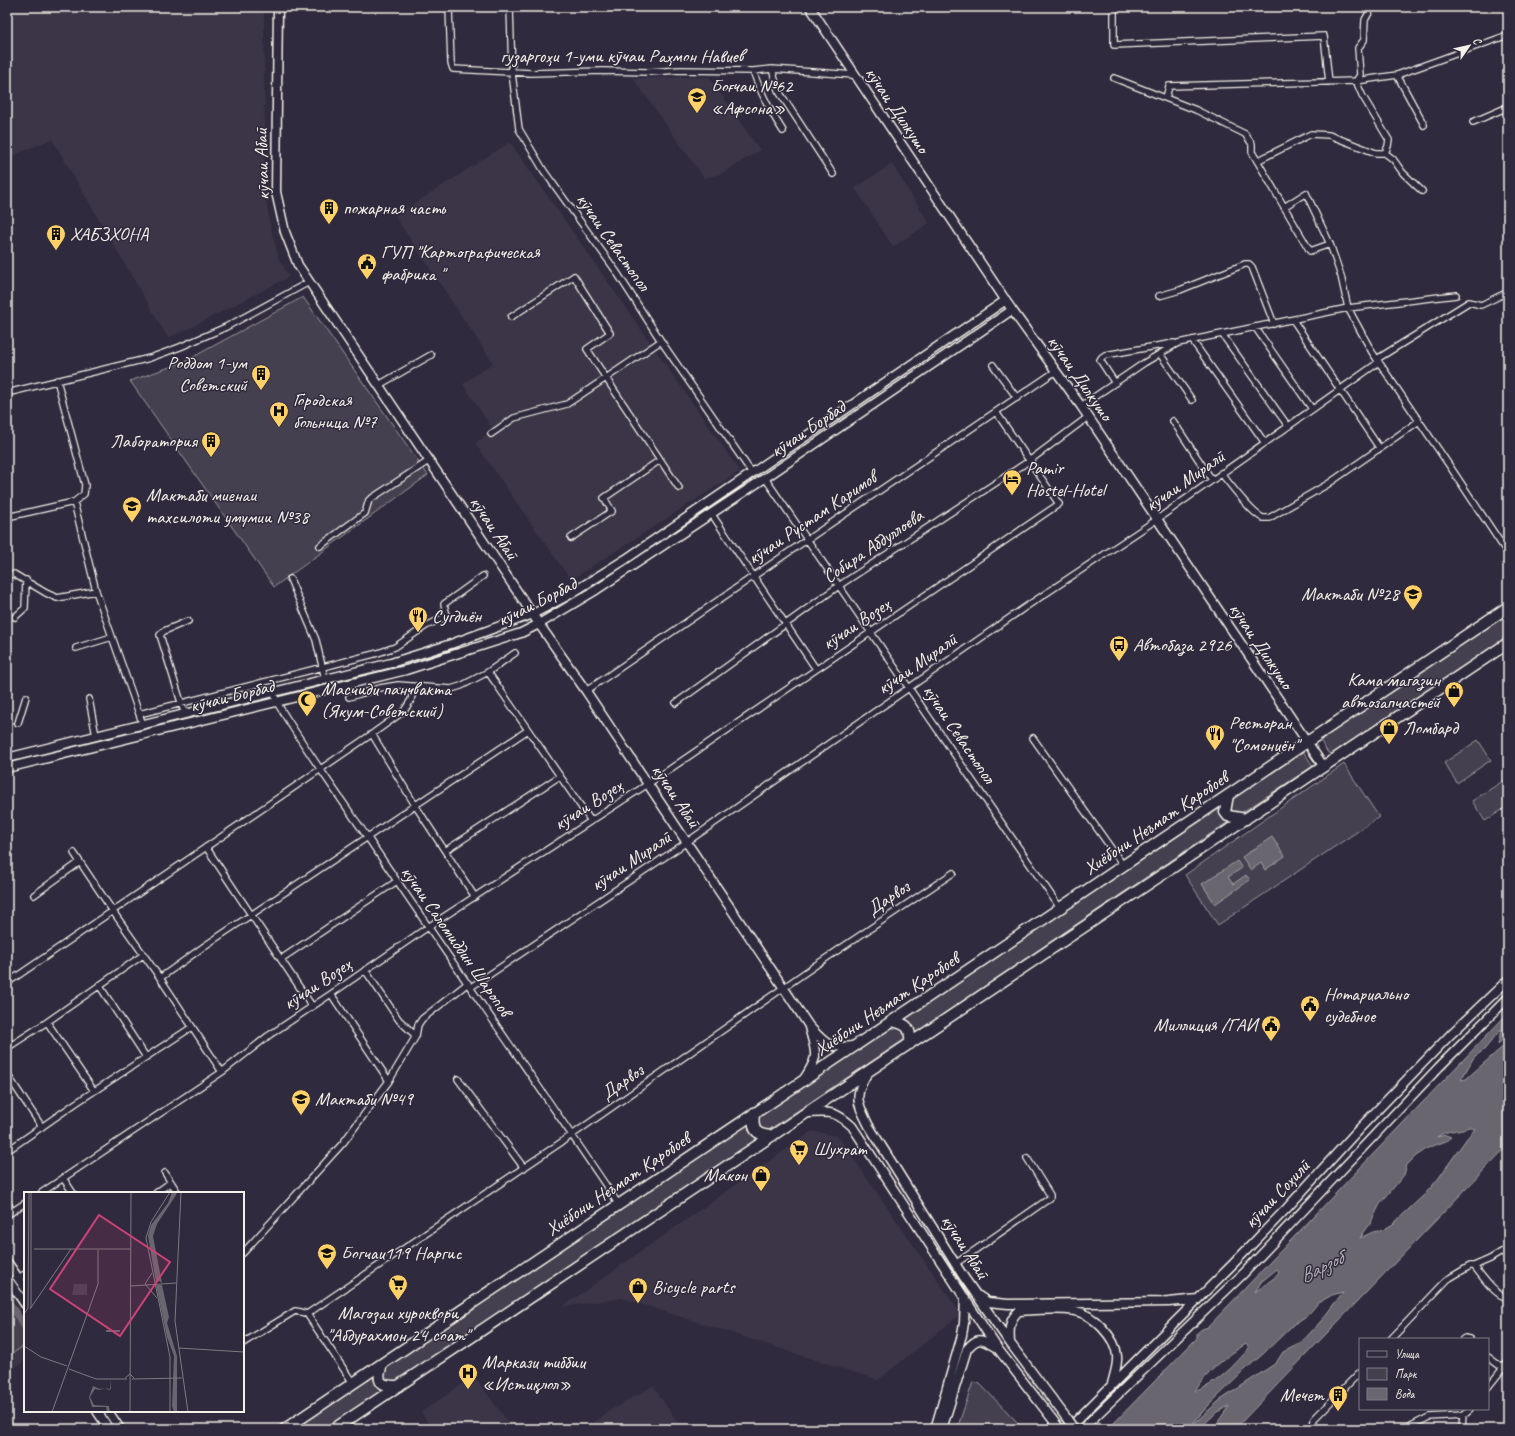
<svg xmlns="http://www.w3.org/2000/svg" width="1515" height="1436" viewBox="0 0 1515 1436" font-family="Caveat,sans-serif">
  <rect width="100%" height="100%" fill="#2f2a3d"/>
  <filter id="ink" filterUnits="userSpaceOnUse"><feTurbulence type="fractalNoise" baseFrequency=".025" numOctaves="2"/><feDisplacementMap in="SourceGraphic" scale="8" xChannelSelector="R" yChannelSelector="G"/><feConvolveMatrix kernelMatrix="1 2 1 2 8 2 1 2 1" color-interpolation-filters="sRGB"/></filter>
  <g filter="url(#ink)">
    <path fill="#3b3647" d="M7,7H264L265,193L270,225L279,259L289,277L194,326L168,338L52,139L7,158Z
      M709,77L760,150L721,174L704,178L633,78Z
      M510,142L740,471L571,580L475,443L493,430L463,384L493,363L395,216Z
      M892,164L929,223L893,247L855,188Z
      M812,1131L838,1136L961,1314L878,1380L622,1298L562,1307Z
      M7,1291L25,1318V1361L7,1373Z
      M474,1376L513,1429H432L421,1412Z
      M653,1386L682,1429H584L611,1410Z"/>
    <path fill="#454050" stroke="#9c989c" d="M303,297L428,475L274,587L130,381L184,362Z
      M1508,612V636L1333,754L1328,753L1320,740Z
      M1478,740L1491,760L1457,783L1444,763Z
      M1303,751L1313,766L1241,813C1233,814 1229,808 1230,801Z
      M1344,764L1379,817L1218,925L1185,875Z
      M1506,779L1508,782V806L1485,821L1472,801Z
      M1219,809L1223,818L1228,822L915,1033L913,1027L905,1018Z
      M894,1026C902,1028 903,1032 905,1039L767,1131C760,1129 756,1123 759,1116Z
      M748,1124C749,1130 752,1135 758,1138L397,1381L391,1382L385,1377L384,1373L386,1367Z
      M7,1295L25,1323V1345L7,1357Z
      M373,1376C374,1383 377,1386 383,1390L324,1429H294Z
      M973,1382L980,1384L1024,1429H957Z"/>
    <path fill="#6a6670" stroke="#a19ea0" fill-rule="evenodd" d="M1272,837L1285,856L1265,870L1261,863L1251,870L1242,857Z
      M1237,861L1242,868L1228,877L1233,884L1246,875L1250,880L1215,904L1202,884Z
      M1508,1013C1508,1030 1509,1031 1498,1045L1501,1029L1484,1050L1474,1057L1461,1080L1466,1079L1508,1042V1145C1418,1240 1325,1334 1235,1429H1213L1229,1406L1217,1412L1199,1429H1108L1197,1338V1333L1202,1329L1208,1327ZM1469,1127L1475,1129L1467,1138L1438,1179L1425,1194L1393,1224L1383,1230L1373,1232L1360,1238L1370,1224L1380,1204L1404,1175L1407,1165L1416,1156L1428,1148L1446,1141L1451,1137L1446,1135L1437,1137C1448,1129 1456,1132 1469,1127ZM1277,1269L1279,1272L1274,1278L1255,1292L1261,1282ZM1343,1292L1321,1321L1301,1343L1283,1352L1276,1363L1219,1401L1189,1428L1206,1408L1247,1368L1263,1354L1294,1324L1308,1315L1318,1303L1332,1295ZM1246,1344L1249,1348C1237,1363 1214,1387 1195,1391C1207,1372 1226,1356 1246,1344Z"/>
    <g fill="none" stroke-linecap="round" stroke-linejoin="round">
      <path stroke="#6a6670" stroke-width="7" d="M7,1300L25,1327"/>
      <defs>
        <path id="street" d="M449,7L451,63L453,69L531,73L603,71L649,72L680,70L753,71L772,69L854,75
          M510,7L512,73L519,129L544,171L616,271L661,341L752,473
          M1114,7V45L1324,36L1329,82
          M1371,9L1365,20L1364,40L1358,48L1360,75L1356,81L1362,95L1389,140L1388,146L1385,153
          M772,69L778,90L833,174
          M753,71C761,94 770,111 783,131
          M1397,75L1424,125
          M1114,78L1196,110L1245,134L1252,144V152L1310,251L1330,244
          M1166,98L1169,86L1356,81L1397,75L1508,35
          M1473,122L1508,107
          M1507,157L1508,156
          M1257,161L1311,134L1329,135L1376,153H1385L1393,159L1403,173L1422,191
          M1284,207L1306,193L1330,244L1341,276L1348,308L1456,295
          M1159,296L1180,290L1245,264H1249L1252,267L1274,324
          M1293,320L1380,449
          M1255,327L1312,409
          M1222,334L1288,426
          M1192,340L1265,443
          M661,341L606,378L679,488
          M1160,354L1192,400
          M1377,359L1469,302L1481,305L1508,292
          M993,365L1017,398
          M1115,383L1100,360L1102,357L1105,355L1174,343
          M379,385L431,355
          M7,393L150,358L180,347L226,327L309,282
          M1081,406L1144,363L1178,343L1348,308L1372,352L1451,468L1508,554
          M1173,421L1212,480
          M491,434L514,418L567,404L606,378L587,349L610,333L574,276L511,317
          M1221,473C1230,484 1252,514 1263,518C1265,518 1267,518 1269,518L1328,484L1419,421
          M765,478C864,620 961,765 1060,908
          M74,502L96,591L143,725
          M711,513L816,669
          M7,517L74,502L84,494L85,485L57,380
          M571,538L612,511L604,498L660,460
          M320,546L365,513L369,500L430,460
          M7,576L14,574L46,593L57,598L96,591
          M290,579L316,640L325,679
          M15,617L25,608L26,580
          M76,648L112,637
          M488,672L591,821
          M586,691L808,539L1056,371
          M274,692L276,701C305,749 338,795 370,841C452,963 537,1082 619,1205
          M349,697L380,688L398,685L451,689L461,686L488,672L515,653
          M89,699L96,736
          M676,703L840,585L1029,461L1088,417
          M139,714L378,653L395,647L426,626L447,616L444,604L483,576
          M185,715L160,635L164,631L188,621
          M18,723L26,697
          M372,734L415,805L475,897
          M1033,738L1123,865
          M206,847L312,1006
          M445,851L560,776
          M74,853L112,910L160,978L222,1072
          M34,895L80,862
          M281,959L397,881
          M365,970L399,1020L416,1036
          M160,978L206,945L528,730
          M7,983L372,734L404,711L411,700L414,687
          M99,985L146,1057
          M471,987L687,842L1024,608L1156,520L1379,362
          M331,994L389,1081
          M47,1022L94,1091
          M7,1048L47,1022L143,955
          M7,1074L42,1127
          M458,1079L524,1168
          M7,1151L76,1103L192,1027
          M165,1173L178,1193
          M63,1178L73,1193
          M41,1193L222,1072L268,1036L331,994L428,927L648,784L1059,504L996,412
          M156,1193L171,1182
          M7,1201L12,1212
          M7,1215L25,1203
          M243,1253L343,1143L389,1081L416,1036L418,1025L422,1019L468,983
          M955,1264L1050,1198V1195L1027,1158
          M1474,1266C1482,1276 1495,1296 1508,1298
          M18,1278L25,1274
          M307,1314L572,1135L816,965L953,873
          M1391,1339L1448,1279L1470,1266H1474L1490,1259L1508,1248
          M1463,1339L1465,1338L1470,1339
          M243,1343L295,1311L301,1312L307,1314L353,1383
          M1488,1357L1508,1372
          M1488,1387L1508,1362
          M1313,1429L1314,1419L1360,1372
          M1405,1429L1429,1417L1463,1415
          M1462,1429L1463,1415L1470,1409"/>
        <path id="secondary" d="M278,7L276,192L285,232L298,265L539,624L586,691L809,1026C826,1044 828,1049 854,1046
          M810,7L1012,310L1081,406L1324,767
          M7,758L391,663L451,644L533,614L567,596L626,559L1006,300
          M7,768L406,670L521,633L539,624L596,590L765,478L1012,310
          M868,1072C853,1097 857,1102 869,1126L963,1276L1010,1343L1065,1416
          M804,1079C820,1055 816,1054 809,1027
          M807,1113C829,1112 834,1110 852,1126L998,1349L1060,1429
          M7,1262L25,1288
          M7,1278L25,1304
          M979,1296L988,1302L1008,1304L1169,1302L1198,1299
          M1010,1342C1009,1330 1009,1319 1019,1311C1037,1310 1057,1308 1075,1311C1093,1314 1116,1338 1117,1356C1118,1365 1114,1375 1112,1384
          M97,1411L109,1429
          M108,1411L120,1429
          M935,1429L962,1335L964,1323L965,1298
          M942,1429L967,1349C979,1335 982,1340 997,1348
          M1068,1429L1234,1263L1287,1208L1359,1129L1451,1034L1508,980
          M1082,1429L1244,1273L1439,1067L1508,998"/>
        <path id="highway" d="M1228,795L1225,812L1228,816L1246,819
          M892,1021C908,1024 911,1028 910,1044
          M754,1113C752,1130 755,1135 772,1136
          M382,1364C376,1383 380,1386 399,1386
          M285,1429L1508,607
          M334,1429L1508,643"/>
      </defs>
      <use href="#street" stroke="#f4f1e8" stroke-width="8"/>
      <use href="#secondary" stroke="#f4f1e8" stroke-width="11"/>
      <use href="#highway" stroke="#f4f1e8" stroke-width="13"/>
      <use href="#street" stroke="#2f2a3d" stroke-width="5.5"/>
      <use href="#secondary" stroke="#2f2a3d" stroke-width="8"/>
      <use href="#highway" stroke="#2f2a3d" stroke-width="10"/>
      <defs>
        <path id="secondary-bridge" d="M1065,1416L1074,1429"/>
      </defs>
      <use href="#secondary-bridge" stroke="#f4f1e8" stroke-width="11" stroke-linecap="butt"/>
      <use href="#secondary-bridge" stroke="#2f2a3d" stroke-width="8"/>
    </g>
  </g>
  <defs>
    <symbol id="school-pin" viewBox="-11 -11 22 30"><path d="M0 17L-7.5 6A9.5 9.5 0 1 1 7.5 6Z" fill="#ffd166" stroke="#2f2a3d"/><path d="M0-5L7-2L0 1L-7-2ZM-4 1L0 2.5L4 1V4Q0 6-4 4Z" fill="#111"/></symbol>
    <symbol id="building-pin" viewBox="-11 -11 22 30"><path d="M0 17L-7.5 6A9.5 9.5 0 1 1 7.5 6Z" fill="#ffd166" stroke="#2f2a3d"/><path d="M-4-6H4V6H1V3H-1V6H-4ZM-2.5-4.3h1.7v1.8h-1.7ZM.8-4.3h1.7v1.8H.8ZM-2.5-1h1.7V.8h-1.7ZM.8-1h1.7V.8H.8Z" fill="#111"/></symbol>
    <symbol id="civic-pin" viewBox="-11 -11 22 30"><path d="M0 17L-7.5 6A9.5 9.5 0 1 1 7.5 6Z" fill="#ffd166" stroke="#2f2a3d"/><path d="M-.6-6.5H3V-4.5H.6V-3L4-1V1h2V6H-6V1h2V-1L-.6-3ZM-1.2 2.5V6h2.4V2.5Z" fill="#111"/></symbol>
    <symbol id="hospital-pin" viewBox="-11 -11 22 30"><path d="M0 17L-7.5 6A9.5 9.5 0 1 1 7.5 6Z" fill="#ffd166" stroke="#2f2a3d"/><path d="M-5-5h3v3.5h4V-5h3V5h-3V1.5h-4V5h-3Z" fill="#111"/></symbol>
    <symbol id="hotel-pin" viewBox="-11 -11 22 30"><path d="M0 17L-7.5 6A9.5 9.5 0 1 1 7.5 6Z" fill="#ffd166" stroke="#2f2a3d"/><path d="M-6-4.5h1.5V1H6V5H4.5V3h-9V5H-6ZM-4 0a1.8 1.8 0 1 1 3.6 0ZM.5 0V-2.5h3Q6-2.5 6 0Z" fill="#111"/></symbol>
    <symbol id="restaurant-pin" viewBox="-11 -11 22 30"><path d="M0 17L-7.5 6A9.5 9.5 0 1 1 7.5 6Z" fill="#ffd166" stroke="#2f2a3d"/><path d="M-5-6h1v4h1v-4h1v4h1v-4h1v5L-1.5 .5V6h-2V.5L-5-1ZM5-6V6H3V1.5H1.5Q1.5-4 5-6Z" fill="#111"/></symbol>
    <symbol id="bus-pin" viewBox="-11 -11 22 30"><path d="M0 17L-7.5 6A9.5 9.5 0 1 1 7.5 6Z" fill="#ffd166" stroke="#2f2a3d"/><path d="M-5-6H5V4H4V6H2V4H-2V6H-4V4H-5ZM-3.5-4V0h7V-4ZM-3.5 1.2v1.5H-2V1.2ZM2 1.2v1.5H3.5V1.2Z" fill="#111"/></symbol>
    <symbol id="shop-pin" viewBox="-11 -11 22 30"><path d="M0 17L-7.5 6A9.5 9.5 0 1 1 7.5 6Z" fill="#ffd166" stroke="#2f2a3d"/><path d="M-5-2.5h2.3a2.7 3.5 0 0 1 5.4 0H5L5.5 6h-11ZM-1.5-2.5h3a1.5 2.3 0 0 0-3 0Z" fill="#111"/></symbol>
    <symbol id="mosque-pin" viewBox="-11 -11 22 30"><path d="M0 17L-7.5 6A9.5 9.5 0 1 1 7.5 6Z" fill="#ffd166" stroke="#2f2a3d"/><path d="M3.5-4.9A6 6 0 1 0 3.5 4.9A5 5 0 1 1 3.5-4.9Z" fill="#111"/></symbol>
    <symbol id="supermarket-pin" viewBox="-11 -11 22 30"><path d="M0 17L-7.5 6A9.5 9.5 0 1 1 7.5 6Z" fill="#ffd166" stroke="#2f2a3d"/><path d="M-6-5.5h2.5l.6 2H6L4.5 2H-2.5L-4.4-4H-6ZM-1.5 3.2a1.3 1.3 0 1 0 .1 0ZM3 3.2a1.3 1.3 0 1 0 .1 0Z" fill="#111"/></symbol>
  </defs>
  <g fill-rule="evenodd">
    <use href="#school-pin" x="686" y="86" width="22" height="30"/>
    <use href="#building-pin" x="318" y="197" width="22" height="30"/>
    <use href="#building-pin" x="45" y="223" width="22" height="30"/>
    <use href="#civic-pin" x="356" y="252" width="22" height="30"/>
    <use href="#building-pin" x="250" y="363" width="22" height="30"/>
    <use href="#hospital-pin" x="268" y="400" width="22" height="30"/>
    <use href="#building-pin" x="200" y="430" width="22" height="30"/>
    <use href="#hotel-pin" x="1001" y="468" width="22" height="30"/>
    <use href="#school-pin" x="121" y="495" width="22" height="30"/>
    <use href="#school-pin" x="1402" y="583" width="22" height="30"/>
    <use href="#restaurant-pin" x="407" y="605" width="22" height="30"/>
    <use href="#bus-pin" x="1108" y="634" width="22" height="30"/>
    <use href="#shop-pin" x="1443" y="680" width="22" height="30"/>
    <use href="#mosque-pin" x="296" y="689" width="22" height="30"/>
    <use href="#shop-pin" x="1378" y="717" width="22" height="30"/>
    <use href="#restaurant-pin" x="1204" y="723" width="22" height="30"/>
    <use href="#civic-pin" x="1299" y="994" width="22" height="30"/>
    <use href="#civic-pin" x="1260" y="1014" width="22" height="30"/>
    <use href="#school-pin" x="290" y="1088" width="22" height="30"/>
    <use href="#supermarket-pin" x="788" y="1138" width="22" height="30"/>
    <use href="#shop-pin" x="750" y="1164" width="22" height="30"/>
    <use href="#school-pin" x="316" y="1242" width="22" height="30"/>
    <use href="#supermarket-pin" x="387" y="1273" width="22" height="30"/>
    <use href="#shop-pin" x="627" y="1276" width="22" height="30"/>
    <use href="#hospital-pin" x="457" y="1362" width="22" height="30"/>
    <use href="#building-pin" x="1327" y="1384" width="22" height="30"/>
  </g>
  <g text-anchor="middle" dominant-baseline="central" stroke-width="3" stroke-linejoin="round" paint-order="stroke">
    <g font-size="19" fill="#f4f1e8" stroke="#2f2a3d">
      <text x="622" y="56">гузаргоҳи 1-уми кӯчаи Раҳмон Навиев</text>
      <text transform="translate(897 110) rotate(56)">кӯчаи Дилкушо</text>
      <text transform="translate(262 164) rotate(-92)">кӯчаи Абаӣ</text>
      <text transform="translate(613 242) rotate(55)">кӯчаи Севастопол</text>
      <text transform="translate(1080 378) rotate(55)">кӯчаи Дилкушо</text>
      <text transform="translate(808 429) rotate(-34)">кӯчаи Борбад</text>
      <text transform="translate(1185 481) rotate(-35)">кӯчаи Миралӣ</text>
      <text transform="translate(812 518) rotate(-34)">кӯчаи Рустам Каримов</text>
      <text transform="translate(494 528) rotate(56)">кӯчаи Абаӣ</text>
      <text transform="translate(873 546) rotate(-34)">Собира Абдуллоева</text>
      <text transform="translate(537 602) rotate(-27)">кӯчаи Борбад</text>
      <text transform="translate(856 624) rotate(-34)">кӯчаи Возеҳ</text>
      <text transform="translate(1261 646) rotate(56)">кӯчаи Дилкушо</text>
      <text transform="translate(917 664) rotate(-35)">кӯчаи Миралӣ</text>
      <text transform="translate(232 696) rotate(-14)">кӯчаи Борбад</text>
      <text transform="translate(959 734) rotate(56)">кӯчаи Севастопол</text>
      <text transform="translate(676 796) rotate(56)">кӯчаи Абаӣ</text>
      <text transform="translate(588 805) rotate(-33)">кӯчаи Возеҳ</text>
      <text transform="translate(1156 823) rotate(-34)">Хиёбони Неъмат Қаробоев</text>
      <text transform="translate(631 861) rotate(-34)">кӯчаи Миралӣ</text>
      <text transform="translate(888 898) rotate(-34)">Дарвоз</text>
      <text transform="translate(456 941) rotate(55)">кӯчаи Саломиддин Шаропов</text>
      <text transform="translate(317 984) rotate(-34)">кӯчаи Возеҳ</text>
      <text transform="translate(887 1004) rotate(-34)">Хиёбони Неъмат Қаробоев</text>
      <text transform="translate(622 1082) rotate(-35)">Дарвоз</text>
      <text transform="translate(618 1184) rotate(-34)">Хиёбони Неъмат Қаробоев</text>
      <text transform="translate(1277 1194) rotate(-47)">кӯчаи Соҳилӣ</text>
      <text transform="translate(965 1247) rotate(57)">кӯчаи Абаӣ</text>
    </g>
    <g font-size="19" fill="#f4f1e8" stroke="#2f2a3d" text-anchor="start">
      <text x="711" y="86">Боғчаи №62<tspan x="711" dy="22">«Афсона»</tspan></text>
      <text x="343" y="208">пожарная часть</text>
      <text x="70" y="234">ХАБЗХОНА</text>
      <text x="381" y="252">ГУП "Картографическая<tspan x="381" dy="22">фабрика "</tspan></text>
      <text x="247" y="363" text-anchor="end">Роддом 1-ум<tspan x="247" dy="22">Советский</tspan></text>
      <text x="293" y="400">Городская<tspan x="293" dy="22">больница №7</tspan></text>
      <text x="197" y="441" text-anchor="end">Лаборатория</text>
      <text x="1026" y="468">Pamir<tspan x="1026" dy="22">Hostel-Hotel</tspan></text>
      <text x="146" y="495">Мактаби миенаи<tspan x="146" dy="22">тахсилоти умумии №38</tspan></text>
      <text x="1399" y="594" text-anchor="end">Мактаби №28</text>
      <text x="432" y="616">Сугдиён</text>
      <text x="1133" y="645">Автобаза 2926</text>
      <text x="1440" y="680" text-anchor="end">Кама магазин<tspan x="1440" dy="22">автозапчастей</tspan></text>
      <text x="321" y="689">Масчиди панчвакта<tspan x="321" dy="22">(Якум-Советский)</tspan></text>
      <text x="1229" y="723">Ресторан<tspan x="1229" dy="22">"Сомониён"</tspan></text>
      <text x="1403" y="728">Ломбард</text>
      <text x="1324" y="994">Нотариально<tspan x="1324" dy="22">судебное</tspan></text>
      <text x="1257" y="1025" text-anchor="end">Миллиция /ГАИ</text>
      <text x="315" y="1099">Мактаби №49</text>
      <text x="813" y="1149">Шухрат</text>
      <text x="747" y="1175" text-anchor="end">Макон</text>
      <text x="341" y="1253">Богчаи119 Наргис</text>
      <text x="652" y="1287">Bicycle parts</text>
      <text x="398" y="1313" text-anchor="middle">Магозаи хуроквори<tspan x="398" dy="22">"Абдурахмон 24 соат"</tspan></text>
      <text x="482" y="1362">Маркази тиббии<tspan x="482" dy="22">«Истиқлол»</tspan></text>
      <text x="1324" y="1395" text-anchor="end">Мечет</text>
    </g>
    <g font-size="20" font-style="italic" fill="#b6b2b2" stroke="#2f2a3d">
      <text transform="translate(1321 1267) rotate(-27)">Варзоб</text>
    </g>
  </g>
  <g transform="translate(24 1192)">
    <rect width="220" height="220" fill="#2f2a3d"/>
    <path d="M50,92H63V103H48Z" fill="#454050"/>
    <path d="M148,0H153L152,3L133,32L129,44L138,91L135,89L132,91L124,44L127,33L144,11ZM132,93H138L145,125L143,131L153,164V220H150L148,214L150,164L143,145ZM87,188V197L85,198L81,196L76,198L71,197L66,205L70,213L85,214L86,220H83L82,215H68L65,205L69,194L76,197L81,196L86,197Z" fill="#6a6670"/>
    <path fill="none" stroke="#6a6670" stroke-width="2" d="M82,139H96"/>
    <path fill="none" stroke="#7e7a81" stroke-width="1" d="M146,0L127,30L122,46L146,165V220M157,0L151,129L164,220M10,57H107M121,92L133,106M121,92L128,81M107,94L152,91M7,116V0M6,117L47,57M0,122L4,116L5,0M0,154L17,165L43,174M155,156L220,160M45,177L72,187H103M101,186L106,182L110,186M108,187L158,186M28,220L74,92V58M106,220L107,0"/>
    <path fill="#cc4377" fill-opacity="0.15" stroke="#cc4377" stroke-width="2" d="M75,23L146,70L96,144L26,97Z"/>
    <rect width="220" height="220" fill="none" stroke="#f4f1e8" stroke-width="2"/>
  </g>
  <rect width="1515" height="1436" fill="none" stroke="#2f2a3d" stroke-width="24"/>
  <rect x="12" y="12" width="1491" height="1412" fill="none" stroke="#f4f1e8" stroke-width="1.5" filter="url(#ink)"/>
  <rect x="1359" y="1338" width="130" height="72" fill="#2f2a3d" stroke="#7e7a81"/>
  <rect x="1367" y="1351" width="20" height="6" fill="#2f2a3d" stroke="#7e7a81"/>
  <text x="1395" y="1358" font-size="12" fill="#f4f1e8">Улица</text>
  <rect x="1367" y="1368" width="20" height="12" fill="#454050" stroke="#7e7a81"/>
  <text x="1395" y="1378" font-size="12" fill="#f4f1e8">Парк</text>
  <rect x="1367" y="1388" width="20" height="12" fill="#6a6670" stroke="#7e7a81"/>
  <text x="1395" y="1398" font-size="12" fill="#f4f1e8">Вода</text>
  <g transform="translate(1469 46) rotate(56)" stroke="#2f2a3d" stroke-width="3" paint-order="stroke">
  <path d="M0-3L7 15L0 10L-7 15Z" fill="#f4f1e8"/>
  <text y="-6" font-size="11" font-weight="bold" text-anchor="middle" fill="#f4f1e8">С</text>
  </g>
</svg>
